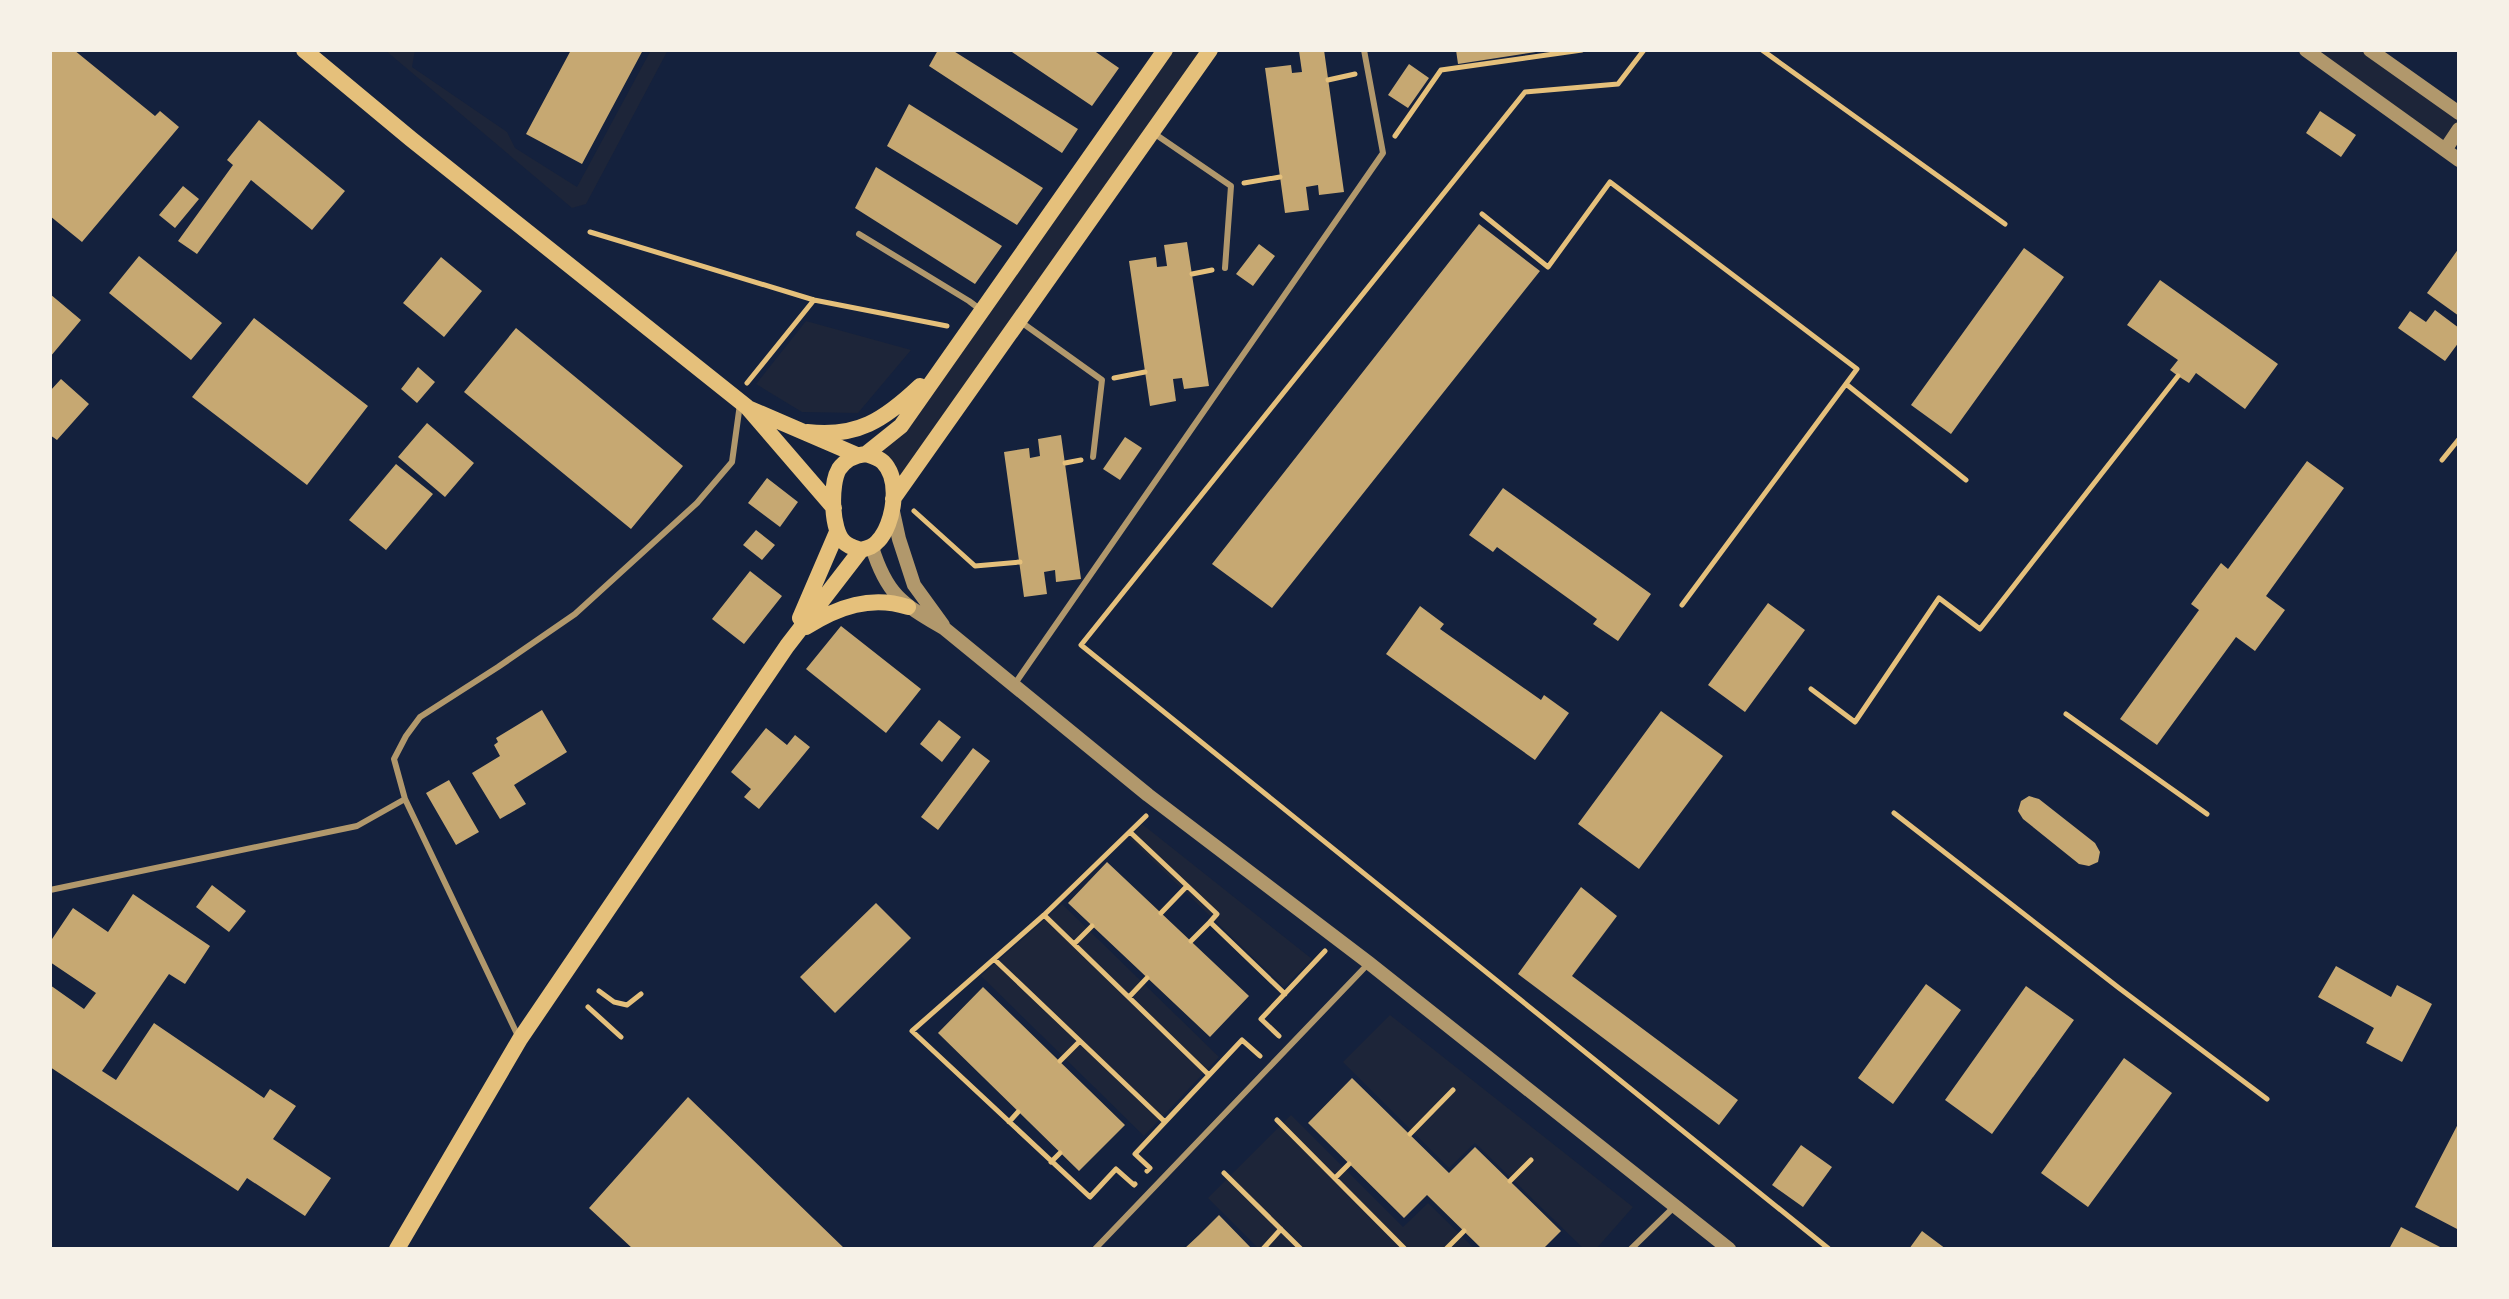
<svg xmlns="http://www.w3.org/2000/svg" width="2509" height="1299" viewBox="0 0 2509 1299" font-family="Bitter,serif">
  <rect width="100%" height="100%" fill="#14213d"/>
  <path fill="#1d2539" d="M385,50H415L412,67L507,132L515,148L577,187L651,50H668L586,204L572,208Z
    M1165,50H1210L893,499L892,482L866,454L901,426Z
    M2306,50H2370L2459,113V129L2445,150Z
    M806,321L911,350L858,413L802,412L756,384Z
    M1142,824L1312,959L1284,987L1129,838Z
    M1062,904L1219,1057L1144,1136L981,976Z
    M1390,1015L1633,1207L1596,1249H1584L1475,1143L1449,1168L1343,1062Z
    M1291,1115L1403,1227L1428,1203L1475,1249H1259L1208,1198Z"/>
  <path fill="#c6a872" d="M50,50H74L155,116L160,111L179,127L82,242L50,216Z
    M571,50H643L582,164L526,134Z
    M938,50H952L1078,129L1062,153L929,66Z
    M1009,50H1093L1119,68L1092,106Z
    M1324,50L1344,192L1319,195L1318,185L1306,187L1309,210L1285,213L1265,68L1291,65L1292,73L1302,72L1299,51Z
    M1456,50H1536V52L1458,64Z
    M1409,64L1429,78L1408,108L1388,95Z
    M909,104L1043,188L1017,225L887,146Z
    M2320,111L2356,135L2341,157L2306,133Z
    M259,120L345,191L312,230L251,180L197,254L178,241L233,165L227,160Z
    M876,167L1002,246L975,284L855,208Z
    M183,186L199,199L175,228L159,215Z
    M1479,224L1540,271L1272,608L1212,564Z
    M1187,242L1209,386L1184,389L1182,378L1173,379L1176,401L1150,406L1129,261L1156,257L1157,267L1167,266L1164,245Z
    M1259,244L1275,256L1253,286L1236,274Z
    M2024,248L2064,277L1951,434L1911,405Z
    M2459,248V316L2427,293Z
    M139,256L222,323L191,360L109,293Z
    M441,257L482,291L444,337L403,303Z
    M2160,280L2278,364L2245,409L2196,373L2189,383L2178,376L2170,370L2178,360L2127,325Z
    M50,294L81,320L50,357Z
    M2435,310L2459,328V342L2445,361L2398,328L2410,311L2426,322Z
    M254,318L368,406L307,485L192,397Z
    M516,328L683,466L631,529L464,392Z
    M418,367L435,382L417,403L401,389Z
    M61,379L89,404L57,440L50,435V391Z
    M427,423L474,463L445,497L398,457Z
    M1061,435L1081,579L1056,582L1055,570L1044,572L1047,594L1024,597L1004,452L1029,448L1030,458L1040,456L1038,439Z
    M1125,437L1142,448L1120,480L1103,469Z
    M2307,461L2344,488L2266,596L2285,610L2255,651L2236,637L2157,745L2120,719L2199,610L2191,604L2221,563L2228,569Z
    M396,464L433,494L386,550L349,520Z
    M767,478L798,502L780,527L748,503Z
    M1503,488L1651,594L1618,641L1593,624L1597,619L1497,547L1493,552L1469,535Z
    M756,530L775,545L762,560L743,545Z
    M750,571L782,596L744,644L712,619Z
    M1768,603L1805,630L1745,712L1708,685Z
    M1420,606L1444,624L1440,629L1541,700L1544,695L1569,713L1535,760L1386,654Z
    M841,626L921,689L886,733L806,669Z
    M542,710L567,752L514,785L526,804L500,819L472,773L500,756L494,745L498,742L496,738Z
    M1661,711L1723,756L1639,869L1578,824Z
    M939,720L961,737L942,762L920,744Z
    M766,728L787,745L795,735L810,747L759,809L744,797L751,789L731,772Z
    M973,748L990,761L938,830L921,817Z
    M449,780L479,832L456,845L426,793Z
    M2029,796L2039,799L2095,843L2100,852L2098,862L2089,866L2079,864L2023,819L2018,811L2021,801Z
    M1107,862L1249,996L1210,1037L1068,903Z
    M212,885L246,911L229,932L196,907Z
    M1581,887L1617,916L1572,976L1738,1100L1719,1125L1518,974Z
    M133,894L210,946L185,984L169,974L102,1071L116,1080L154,1023L264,1098L270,1089L296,1106L273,1139L331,1178L305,1216L247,1178L238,1191L50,1067V985L84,1009L96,993L50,962V942L73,908L108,932Z
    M876,903L911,938L835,1013L800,977Z
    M2336,966L2391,997L2397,985L2432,1004L2402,1062L2366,1043L2374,1028L2318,997Z
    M1926,984L1961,1010L1893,1104L1858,1078Z
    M2026,986L2074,1020L1992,1134L1945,1100Z
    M983,987L1125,1125L1079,1171L938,1033Z
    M2124,1058L2172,1093L2088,1207L2041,1173Z
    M1352,1078L1449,1173L1475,1147L1561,1231L1543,1249H1482L1427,1195L1404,1218L1308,1123Z
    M688,1097L845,1249H633L589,1208Z
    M2459,1122V1230L2415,1207Z
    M1801,1145L1832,1167L1803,1207L1772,1185Z
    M1219,1215L1252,1249H1184L1199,1235Z
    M2401,1227L2444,1249H2389Z
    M1922,1231L1946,1249H1909Z"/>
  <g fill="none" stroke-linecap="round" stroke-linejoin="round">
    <path stroke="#e5c07b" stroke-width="5" d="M1644,50L1618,84L1525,92L1081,645L1829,1249
      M1762,50L2005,224
      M1328,80L1355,74
      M1395,136L1441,70L1582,50
      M1244,183L1280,177
      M1482,214L1548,267L1610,182L1857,369L1682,605
      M590,232L814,300L947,326
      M1192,274L1212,270
      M1114,378L1145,372
      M747,383L814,300
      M1846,384L1966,480
      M2442,460L2459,439
      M1065,463L1081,460
      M914,511L975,566L1020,562
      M1811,689L1855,722L1939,598L1980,629L2178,376
      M2066,714L2207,814
      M1894,813L2119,988L2267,1099
      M1130,832L1217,914L1210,922L1285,994
      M1161,913L1187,886
      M1044,915L1209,1075
      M1191,941L1210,922
      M1074,944L1092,926
      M994,959L1165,1122
      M599,991L614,1002L627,1005L641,994
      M1129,997L1147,978
      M588,1007L621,1037
      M1279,1036L1261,1019L1325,951
      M1060,1061L1080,1041
      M1277,1120L1405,1249
      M1009,1122L1018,1112
      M1410,1134L1453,1090
      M1051,1162L1060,1153
      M1147,1171L1150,1168L1135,1154L1242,1040L1260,1056
      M1224,1173L1301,1249
      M1335,1178L1349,1164
      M1510,1181L1531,1160
      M1135,1184L1134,1185L1116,1169L1090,1197L912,1031L1044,915L1146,816
      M1263,1249L1281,1229
      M1446,1249L1464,1231"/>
    <path stroke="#b1986c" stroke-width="6" d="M1155,134L1231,186L1225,268
      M859,234L969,301L981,310
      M1021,322L1102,380L1093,457
      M1014,685L1383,153L1364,50
      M50,890L357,826L405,799
      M518,1036L405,799L394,759L406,736L420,717L498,667L575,614L697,503L732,462L740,404
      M1095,1249L1369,963
      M1631,1249L1673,1208"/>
    <path stroke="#b1986c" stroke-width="14" d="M2306,50L2459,160
      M2370,50L2459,113
      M2445,150L2459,129
      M892,507L899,539L914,585L943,625
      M872,547C887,596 903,604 945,629L1148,795L1369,963L1729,1249"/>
    <path stroke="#e5c07b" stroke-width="16" d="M304,50L411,139L747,407L834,508
      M748,408L857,455
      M807,432C857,438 884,420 920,386
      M866,454L901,426L1165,50
      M866,454C872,456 879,458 883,462C901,480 894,524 878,541C873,547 868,548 861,550C855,548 849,547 844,542C831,530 830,484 839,469C845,460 856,455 866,454Z
      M893,499L1210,50
      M800,618L837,532
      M806,627C838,607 871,595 908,607
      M397,1249L520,1039L787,646L861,550"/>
  </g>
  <rect width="2509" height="1299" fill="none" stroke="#f6f1e7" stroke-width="104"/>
</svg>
